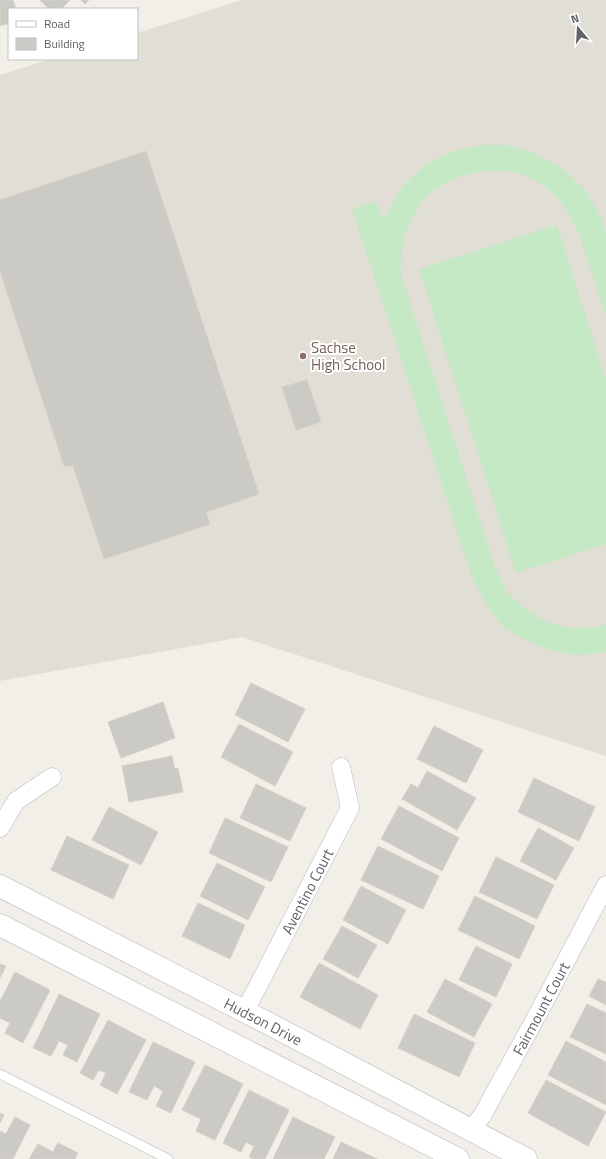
<svg xmlns="http://www.w3.org/2000/svg" width="606" height="1159" viewBox="0 0 606 1159" font-family="'Titillium Web',sans-serif">
  <rect width="100%" height="100%" fill="#f1efe8"/>
  <path fill="#e1ded6" d="M242,0H606V756L242,637L0,681V75L51,59H137V33Z"/>
  <path fill="#c5e8c5" d="M482,145H505L535,153L564,170L587,192L602,220L606,233V316C600,299 595,282 589,264C581,240 574,216 556,197C521,158 458,165 423,200C420,204 418,209 415,213C402,236 401,249 401,274L495,567L507,592L525,609L547,622L571,628L597,627L606,624V651L605,652C596,653 586,655 577,655C558,655 518,639 503,626C489,613 481,594 472,577L352,209L376,201L383,220L401,188L426,164L456,150Z
    M557,225L606,380V544L516,573L419,269Z"/>
  <path fill="#cccac5" stroke="#d6d1c6" d="M0,0H13L16,9H9V23L0,26Z
    M40,0H70L61,9H49Z
    M81,0H89L85,4Z
    M146,151L259,494L206,512L210,524L104,559L73,466H64L0,271V200Z
    M307,380L321,422L296,430L282,387Z
    M251,683L305,709L288,742L235,715Z
    M163,702L175,738L121,758L108,722Z
    M239,724L293,752L275,786L221,757Z
    M434,726L483,750L466,783L417,759Z
    M172,756L175,769L178,768L183,792L129,802L122,766Z
    M427,771L476,798L457,830L402,799L411,784L418,788Z
    M534,778L595,807L579,841L518,812Z
    M256,784L306,808L290,841L240,818Z
    M399,806L459,838L442,871L381,839Z
    M109,807L158,832L141,865L92,840Z
    M225,818L288,847L271,882L209,853Z
    M538,828L574,848L556,880L520,861Z
    M67,836L129,865L113,899L51,870Z
    M378,846L439,876L423,909L361,880Z
    M496,857L554,885L537,919L479,892Z
    M217,863L265,887L248,920L200,896Z
    M361,886L406,910L388,944L343,920Z
    M475,896L535,926L519,959L458,930Z
    M198,903L245,925L230,959L182,936Z
    M342,926L377,945L358,978L323,959Z
    M476,946L512,964L496,997L459,980Z
    M319,963L378,995L360,1029L300,997Z
    M0,964L6,966L0,978Z
    M15,972L50,990L23,1043L5,1033L10,1023L0,1018V1001Z
    M445,979L492,1004L474,1037L427,1012Z
    M598,979L606,982V1005L589,996Z
    M59,994L100,1014L77,1062L63,1055L68,1045L59,1041L51,1056L33,1048Z
    M587,1004L606,1013V1054L570,1037Z
    M414,1014L475,1043L459,1077L398,1048Z
    M108,1020L146,1040L117,1094L100,1085L106,1073L99,1070L93,1080L80,1073Z
    M566,1041L606,1062V1105L548,1075Z
    M153,1042L195,1062L171,1113L156,1106L163,1091L154,1086L147,1100L129,1092Z
    M205,1065L243,1084L215,1140L196,1131L201,1119L182,1110Z
    M546,1080L606,1112L588,1146L528,1113Z
    M249,1090L289,1110L265,1159H253L249,1157L254,1146L246,1142L241,1152L223,1143Z
    M0,1113L4,1115L0,1123Z
    M15,1117L30,1125L13,1159H0V1131L6,1134Z
    M293,1117L335,1137L324,1159H273Z
    M341,1142L377,1159H333Z
    M58,1143L78,1153L75,1159H29L38,1144L53,1152Z"/>
  <g fill="none" stroke-linecap="round" stroke-linejoin="round">
    <defs>
      <path id="service" d="M0,1074L168,1159"/>
      <g id="minor">
        <path d="M0,828L16,801L52,777"/>
        <path id="s1" d="M245,1011L350,808L341,767"/>
        <path id="s2" d="M470,1130L482,1116L540,1010L606,885"/>
      </g>
      <g id="tertiary">
        <path id="s3" d="M0,886L277,1028L526,1159"/>
        <path d="M0,925L458,1159"/>
      </g>
    </defs>
    <use href="#service" stroke="#b5b8bc" stroke-width="10"/>
    <use href="#minor" stroke="#b5b8bc" stroke-width="19"/>
    <use href="#tertiary" stroke="#b5b8bc" stroke-width="23"/>
    <use href="#service" stroke="#fff" stroke-width="9"/>
    <use href="#minor" stroke="#fff" stroke-width="18"/>
    <use href="#tertiary" stroke="#fff" stroke-width="22"/>
  </g>
  <circle fill="#8d6e63" stroke="#fff" stroke-width="1.5" cx="303" cy="356" r="4"/>
  <g text-anchor="middle" dominant-baseline="central" stroke-width="4" stroke-linejoin="round" paint-order="stroke">
    <g font-size="15" fill="#785e54" stroke="#fff" text-anchor="start">
      <text x="311" y="347">Sachse<tspan x="311" dy="17">High School</tspan></text>
    </g>
    <g font-size="15" fill="#5f6368" stroke="#fff">
      <text stroke="none"><textPath href="#s1" startOffset="135">Aventino Court</textPath></text>
      <text stroke="none"><textPath href="#s2" startOffset="141">Fairmount Court</textPath></text>
      <text stroke="none"><textPath href="#s3" startOffset="296">Hudson Drive</textPath></text>
    </g>
  </g>
  <rect x="8" y="8" width="130" height="52" fill="#ffffff" stroke="#bfc1c3"/>
  <rect x="16" y="21" width="20" height="6" fill="#ffffff" stroke="#bfc1c3"/>
  <text x="44" y="28" font-size="12" fill="#5f6368">Road</text>
  <rect x="16" y="38" width="20" height="12" fill="#cccac5" stroke="#bfc1c3"/>
  <text x="44" y="48" font-size="12" fill="#5f6368">Building</text>
  <g transform="translate(578 28) rotate(342)" stroke="#ffffff" stroke-width="3" paint-order="stroke">
  <path d="M0-3L7 15L0 10L-7 15Z" fill="#5f6368"/>
  <text y="-6" font-size="11" font-weight="bold" text-anchor="middle" fill="#5f6368">N</text>
  </g>
</svg>
